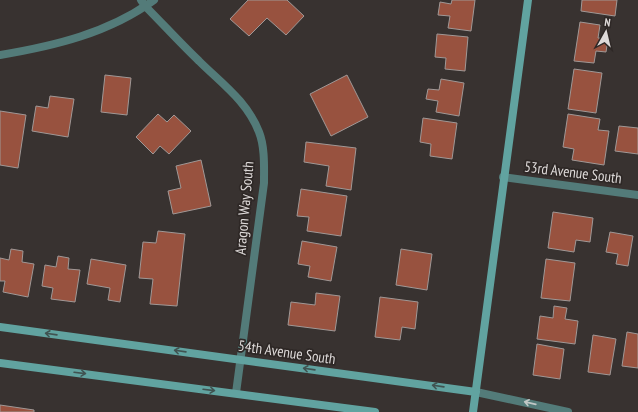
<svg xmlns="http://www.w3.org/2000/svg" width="638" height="412" viewBox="0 0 638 412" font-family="'PT Sans Narrow',sans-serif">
  <rect width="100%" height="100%" fill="#383230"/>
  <path fill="#98523f" stroke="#a09896" d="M248,0H287L304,16L286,35L267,18L249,36L230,19Z
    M452,0H475L471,31L448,28L450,16L438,15L440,2L451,4Z
    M582,0H617L615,16L581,11Z
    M580,22L600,25L598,38L608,39L606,52L596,51L594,63L574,61Z
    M437,34L468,37L465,71L445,69L446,58L435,57Z
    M574,69L602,73L596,113L568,109Z
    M105,75L131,78L127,115L101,112Z
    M347,75L368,117L331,136L310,94Z
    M441,79L464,83L459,116L436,112L438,101L426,99L428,89L439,90Z
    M50,96L74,99L68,137L32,131L36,106L48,108Z
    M0,111L26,115L18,168L0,165Z
    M158,114L167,122L174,115L191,131L169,154L160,146L153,154L136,137Z
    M568,114L600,119L598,130L609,131L604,165L572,160L574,149L563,147Z
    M423,118L457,123L452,159L430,156L431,144L420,142Z
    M619,126L638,128V154L615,151Z
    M306,142L356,148L351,190L326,186L329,166L304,162Z
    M201,160L211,206L173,214L168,191L181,188L176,166Z
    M301,189L347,196L341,236L307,231L309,217L297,216Z
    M553,212L593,218L590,242L576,240L574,252L548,248Z
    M158,231L185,234L177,306L150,304L153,279L139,278L143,242L156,243Z
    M610,232L633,236L628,266L616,264L618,254L606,252Z
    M302,241L337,247L331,281L308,277L310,266L298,264Z
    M11,249L23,251L22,262L34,264L28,297L3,292L5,281H0V258L9,260Z
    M401,249L432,254L427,290L396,285Z
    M58,256L69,258L68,269L80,270L75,302L51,299L53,288L42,286L45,265L56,267Z
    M91,259L126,265L120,302L108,300L110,288L87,284Z
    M546,259L575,263L570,301L541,298Z
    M316,293L340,296L335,331L288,325L291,302L315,305Z
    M380,297L418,302L415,329L402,327L400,340L375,337Z
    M554,306L567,308L565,319L578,321L575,344L537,339L540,316L553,318Z
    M627,332L638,334V368L622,366Z
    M593,335L616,339L610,375L588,372Z
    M537,344L564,349L560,379L533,375Z
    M0,405L34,410V412H0Z"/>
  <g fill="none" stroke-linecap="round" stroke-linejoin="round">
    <path stroke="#537b79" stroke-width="8" d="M141,0L145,6C163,24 180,43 199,61C221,83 247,101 259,132C265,147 264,167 264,183L236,393
      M0,55C54,46 109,33 154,0
      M503,177L638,195"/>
    <path stroke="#537b79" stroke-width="8" d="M476,392L568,412"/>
    <path stroke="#61a3a0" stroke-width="8" d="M0,327L476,392
      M0,363L375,412
      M473,412L528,0"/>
  </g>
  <defs><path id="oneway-shaft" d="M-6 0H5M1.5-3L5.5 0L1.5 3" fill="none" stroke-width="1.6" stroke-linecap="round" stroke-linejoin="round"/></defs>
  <g stroke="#405351">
    <use href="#oneway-shaft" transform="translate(51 334) rotate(-172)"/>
    <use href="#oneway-shaft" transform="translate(180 351) rotate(-172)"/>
    <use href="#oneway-shaft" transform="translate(309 369) rotate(-172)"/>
    <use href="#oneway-shaft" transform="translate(80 373) rotate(7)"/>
    <use href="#oneway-shaft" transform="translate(438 386) rotate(-172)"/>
    <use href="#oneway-shaft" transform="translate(209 390) rotate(7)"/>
  </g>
  <use stroke="#c2c7c6" href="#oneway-shaft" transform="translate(530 403) rotate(-167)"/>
  <g text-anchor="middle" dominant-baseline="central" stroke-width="3.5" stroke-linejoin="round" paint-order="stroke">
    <g font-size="15" fill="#dedad9" stroke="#2e2826">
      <text transform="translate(573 172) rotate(7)">53rd Avenue South</text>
      <text transform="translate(244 208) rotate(-85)">Aragon Way South</text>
      <text transform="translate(287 352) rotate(8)">54th Avenue South</text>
    </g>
  </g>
  <g transform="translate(606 32) rotate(8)" stroke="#2e2826" stroke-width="3" paint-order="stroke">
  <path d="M0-3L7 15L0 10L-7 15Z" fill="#dedad9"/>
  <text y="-6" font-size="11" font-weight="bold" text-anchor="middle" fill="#dedad9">N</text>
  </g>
</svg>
